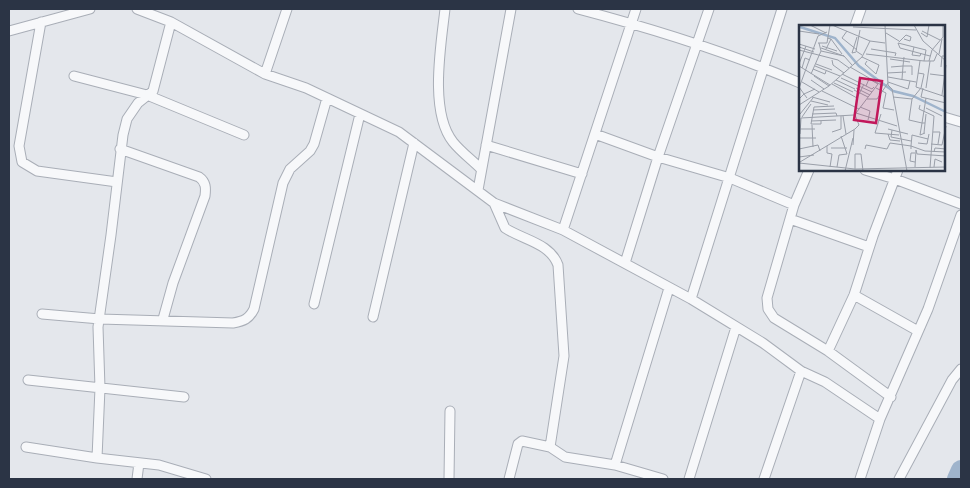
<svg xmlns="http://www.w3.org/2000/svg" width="970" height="488" viewBox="0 0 970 488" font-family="Cabin,sans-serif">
  <rect width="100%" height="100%" fill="#e4e7ec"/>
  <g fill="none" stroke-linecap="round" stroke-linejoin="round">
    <path stroke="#9fb4cc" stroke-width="20" d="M957,479L961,470"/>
    <defs>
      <path id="street" d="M137,9L171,22
        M445,9C441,45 429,112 453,142C461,152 472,160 481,169
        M578,9C654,29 728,52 800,83
        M41,22L19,146L22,162L37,171L117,182
        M855,26L861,9
        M9,31L90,9
        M265,74L287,9
        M74,76L147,95L244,135
        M944,117L961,122
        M595,134L658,157L730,178L794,205
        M486,145L582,174
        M120,149L199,177C206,182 206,188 205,196L173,283L163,319
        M809,170L794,205L767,298L768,309L774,318L828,351L891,397
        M865,170L895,179L961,204
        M478,190L511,9
        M494,203L505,228C523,240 550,243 558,265L564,356L550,447L565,457L615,465L663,479
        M790,219L869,247
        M563,230L636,9
        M625,263L658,157L709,9
        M854,295L918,331
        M691,299L782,9
        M314,304L360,114
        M42,314L100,319L233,323C244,321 249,319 254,309L283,183L290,169L310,151L314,144L327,98
        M373,317L414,143
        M828,351L854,295L873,236L898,170
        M28,380L184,397
        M26,447L97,458
        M615,465L669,288
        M137,479L139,463
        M206,479L159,465L97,458L100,388L98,327L111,235L123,135L127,119L138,103L153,91L171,22L265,74L306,88L399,132L494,203L563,230L691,299L763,343L801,371L825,382L880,419L928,309L961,215
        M449,479L450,411
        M509,479L518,444L522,441L550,447
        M689,479L736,327
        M764,479L801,371
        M860,479L880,419
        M899,479L952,380L961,369"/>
    </defs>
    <use href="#street" stroke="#a9aeb7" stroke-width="11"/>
    <use href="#street" stroke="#f7f8fa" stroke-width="9"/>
  </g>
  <g transform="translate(799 25)">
    <rect width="146" height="146" fill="#e4e7ec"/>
    <path fill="none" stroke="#9fb4cc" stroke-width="2.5" d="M1,2L36,13L60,41L94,66L114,71L147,87"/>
    <path fill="none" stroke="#9a9fa9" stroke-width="1" d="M11,0L27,8M33,0L71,16M86,0L89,60L93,64L108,146M115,0L124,16L147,36M54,2L117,5M61,5L57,26L63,30M0,6L20,9M48,6L43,13L58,25M123,6L141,15M87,8L100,16M122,8L128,12L130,0M32,14L43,29M100,17L107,10L112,12L111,16L105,14M19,18H28L31,0M99,18L127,25L125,36M99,18L101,23L131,31M0,19L16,24M23,21L38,26M0,22L15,27M115,22L113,30L121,31L122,28M22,23L45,31M27,24L32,14L28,13M72,24L97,28L96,31M0,25L39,35L50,43M22,26L45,31L53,40M57,27L53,28L58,12M67,29L125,36H135L138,29M140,29L143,14M63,32L80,40L77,49L66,39L68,36M105,32L104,41H113V50M91,34L111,37M33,35L34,40L45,48M121,36L117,62L147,72M130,36L133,25L144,12V0M0,39L7,21M17,39L33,45M0,41L31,60M16,41L41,51M51,42L84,61M92,42L104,41L103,54M142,42L143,31H147M3,43L6,33L11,35M14,44L26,49L27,46M88,48L107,47M119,48L125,49L122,63M12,49L22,26L20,18M43,49L73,64L75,62M131,49L147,51M15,51L30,61M89,52L117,57M42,53L73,67M12,55L25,64M37,55L56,64M3,57L20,67M89,57L109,64L111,56M35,58L54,67M33,59L58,73L65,59M67,61L70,54L79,59L57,88L98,101M0,62L5,69L0,74M0,63L19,11L28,7M57,63L71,70M77,63L87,68L84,83L95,85M122,63L113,74L110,95L123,98L121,110L126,108M124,63L122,72L147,78M127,63L131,36M55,65L69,72M23,66L60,84M143,70L147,40M13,72L31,77M94,72L113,74M8,73L5,69L16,64M68,74H78L89,58M12,76L29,80M0,80L30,61L63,32L71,16L86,18M121,80L120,84L135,91L131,143M61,82L71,86L69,95M127,83L143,91M14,85L36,84M1,89L14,73M13,89L37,88L38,91M82,89L76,108L100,110M44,91L47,109M3,92L12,79M2,93L55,90M12,96L37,95M22,96V99H12L15,82L35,81M126,98H123L127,73M13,100L14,122M0,104H16M89,104L93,105L92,112L112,116M93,105L109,109M33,107L42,104V91M134,107H141L139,119M125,108L127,89M1,109L2,93M89,109L91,115L101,116M0,113H17M119,118L128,119L130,109M132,119L143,120L147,101M54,120L55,105M28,121V128L33,129L31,142M32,123H48M0,124L19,120L21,126M66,124L67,120L88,124L91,118L112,121L113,110L129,114M112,124V121L126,126L147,127M135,127L136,123L147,124M0,132L15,130M1,137L56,104L60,100L56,90M116,137L111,136L112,128H116M0,138L56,144L147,142M38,142L40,130L48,129L42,111M116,142L117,125L118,129L147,131M135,142L136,134L143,137M56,144V129H62L64,146M46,146L54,113"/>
    <path fill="#c2185b" fill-opacity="0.15" stroke="#c2185b" stroke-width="2.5" d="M61,53L83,56L77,98L55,95Z"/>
    <rect width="146" height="146" fill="none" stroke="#2b3445" stroke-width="2.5"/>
  </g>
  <rect width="970" height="488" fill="none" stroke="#2b3445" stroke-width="20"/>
</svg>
